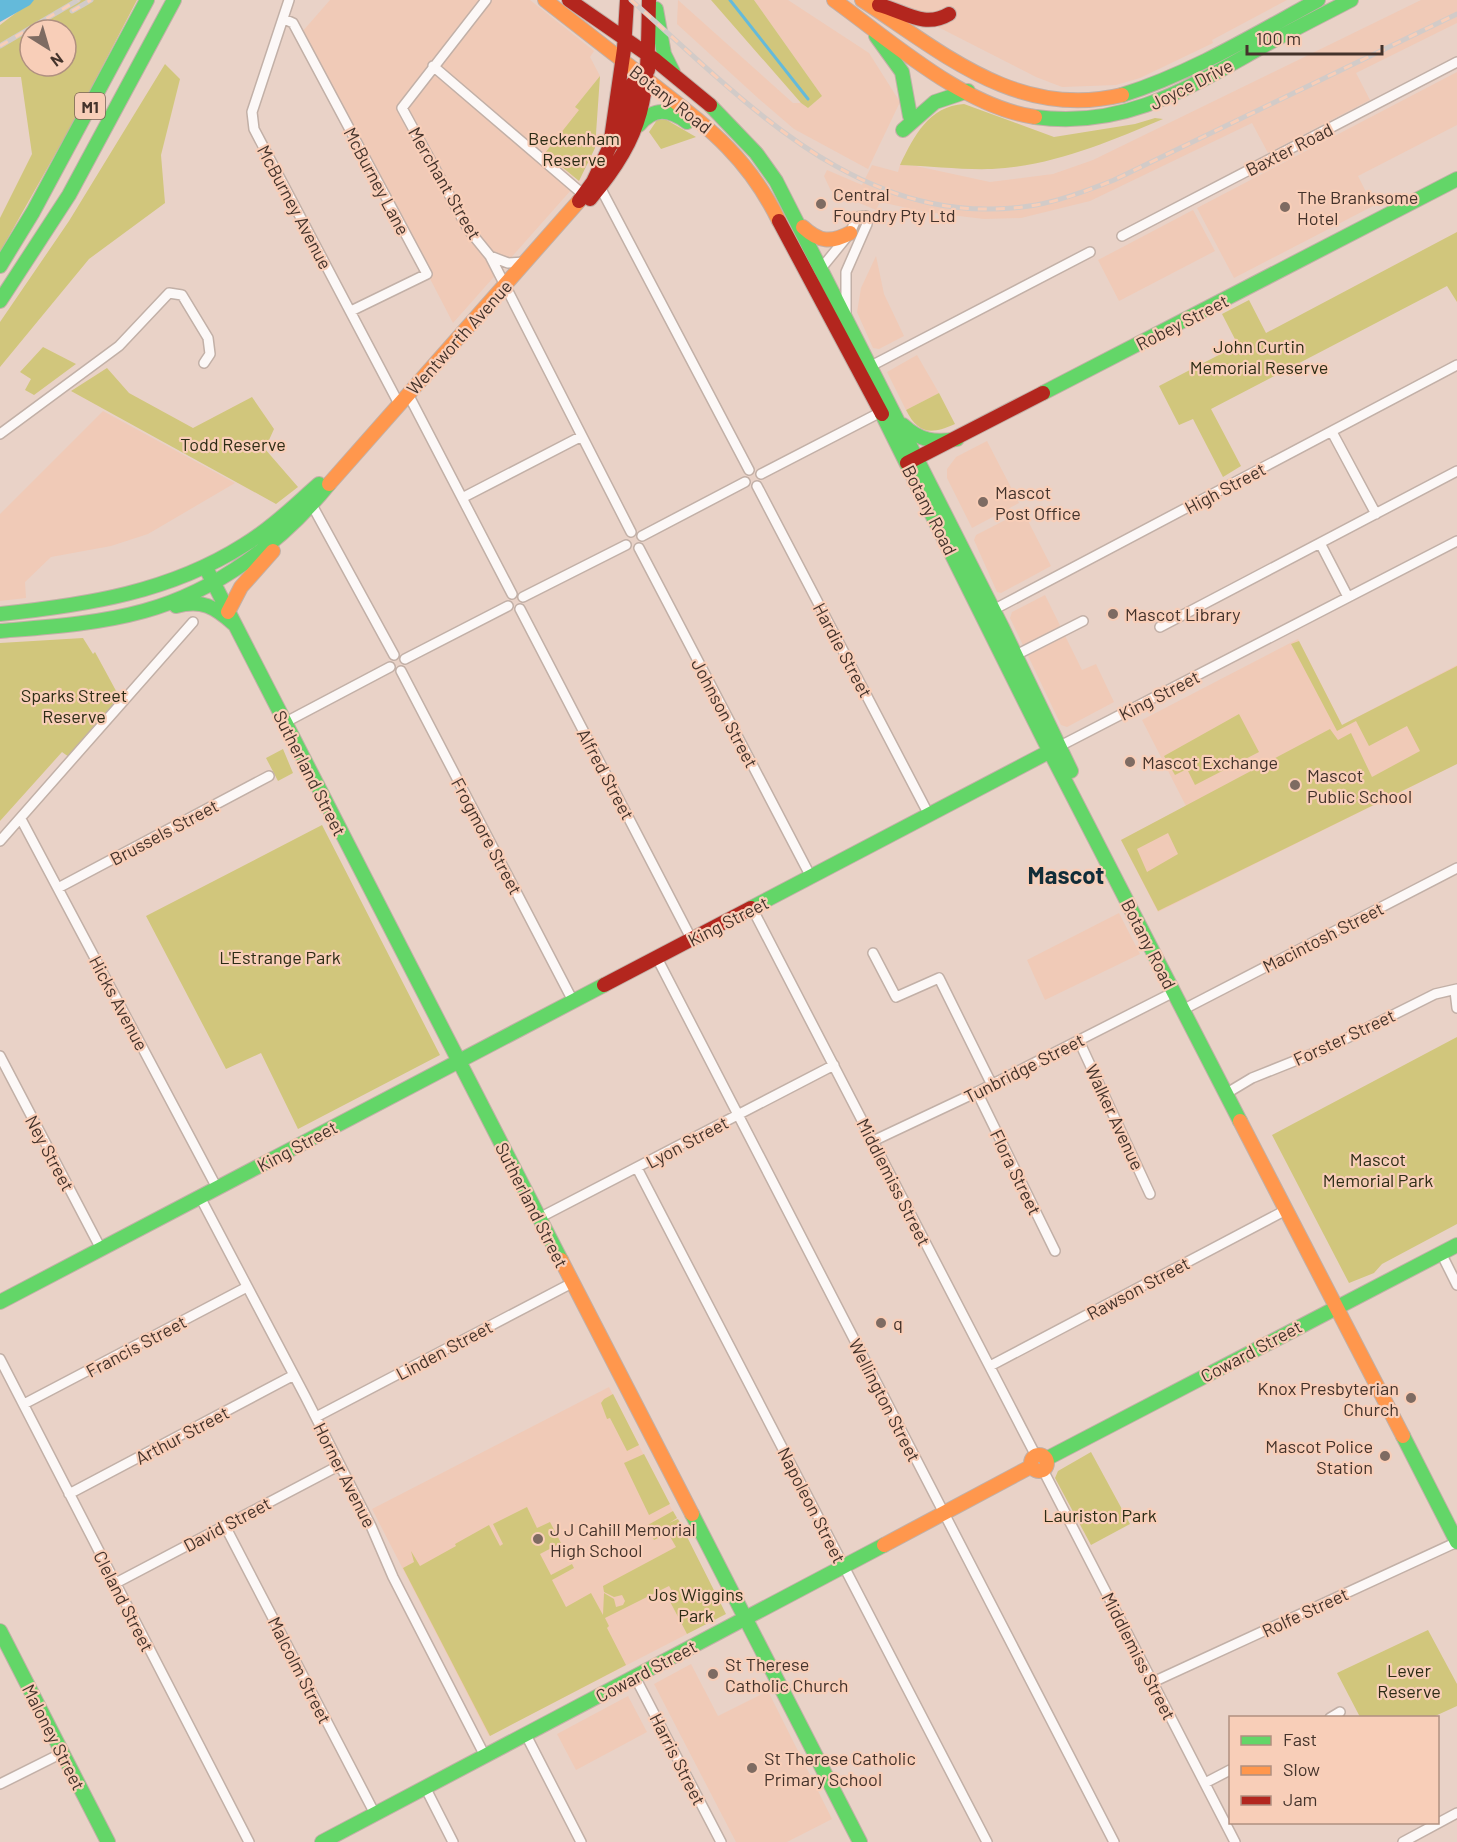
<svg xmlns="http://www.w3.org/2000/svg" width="1457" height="1842" font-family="Barlow,sans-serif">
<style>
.built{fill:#f0cab7}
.green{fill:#d1c67c;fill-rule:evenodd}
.water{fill:#64bada}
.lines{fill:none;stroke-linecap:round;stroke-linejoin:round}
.stream{stroke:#64bada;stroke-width:3}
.street-casing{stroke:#c2b0a7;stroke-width:12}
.fast-casing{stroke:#c2b0a7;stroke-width:16}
.slow-casing{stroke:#c2b0a7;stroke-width:16}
.jam-casing{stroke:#c2b0a7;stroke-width:16}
.street{stroke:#fcf8f7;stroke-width:9}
.fast{stroke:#63d668;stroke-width:14}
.slow{stroke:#ff974d;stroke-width:14}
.jam{stroke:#b3261e;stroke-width:14}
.rail-casing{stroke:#d2cbc8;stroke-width:5}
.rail{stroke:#f8ceb8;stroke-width:3;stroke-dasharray:9;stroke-linecap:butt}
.poi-dot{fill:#7e6b62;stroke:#f8ceb8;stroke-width:2}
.labels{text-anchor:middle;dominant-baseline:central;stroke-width:4.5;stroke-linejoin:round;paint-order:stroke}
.shield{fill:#f8ceb8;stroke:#7a6255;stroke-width:1.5}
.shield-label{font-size:16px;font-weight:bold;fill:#44332b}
.street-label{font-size:18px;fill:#44332b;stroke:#f8ceb8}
.park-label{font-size:18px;fill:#2c2c15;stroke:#f8ceb8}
.poi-label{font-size:18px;fill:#44332b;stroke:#f8ceb8;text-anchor:start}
.district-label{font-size:24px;font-weight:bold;fill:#112d39;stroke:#f8ceb8}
</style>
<rect width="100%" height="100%" fill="#e9d2c7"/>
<path class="built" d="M330 0H530L594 51 590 57 600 76 576 106 580 110 545 153 573 177 572 189 453 323 302 32Z
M678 0 793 103H801L808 108 822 96 754 0H788L869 53 900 102 868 169 794 129 759 99 677 24Z
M885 0H1287L1212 40 1213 43 1140 78 1116 85 1062 87 1036 77Z
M1421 0H1457V23L1356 73 1370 100 1268 153 1252 123 1090 201 1021 218 984 219 926 212 880 202 876 210 831 191 824 176 827 170 862 185 872 165 898 172 900 165 916 166 990 182 1053 174 1093 160Z
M1457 72V125L1358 176 1373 206 1234 278 1197 208Z
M1193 210 1215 251 1119 301 1098 260Z
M876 256 884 294 904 336 879 349 873 348 857 312 861 288Z
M917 355 939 393 906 410 887 372Z
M103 411 235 483 148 534 111 546 51 557 25 582 26 598 0 601V514Z
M987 441 1019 503 972 528 947 478V469L956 457Z
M1023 511 1051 566 1001 593 997 592 974 540 976 535Z
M1045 595 1082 670 1096 664 1114 702 1067 727 1061 725 1010 618 1012 612Z
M1298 639 1342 725 1457 665V764L1158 912 1121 840 1186 806 1142 720Z
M1119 913 1140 954 1045 1000 1027 960Z
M609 1387 705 1574 666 1594 687 1634 489 1736 372 1509Z
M691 1664 718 1716 768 1691 832 1819 787 1842H736L654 1684Z
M628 1696 647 1732 576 1770 557 1734Z"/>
<path class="green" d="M33 0H137L75 119 0 252V218L32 154 21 77H0V25ZM30 30H66V66H30Z
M711 0H754L822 96 808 108 801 103Z
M165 64 180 79 161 155 165 203 89 259 0 367V322L69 221Z
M600 76 595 148 579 181 545 153 579 110 575 107Z
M964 104 1054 137 1135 124 1155 118 1163 119C1108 142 1053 166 992 169 962 170 931 166 900 165 914 136 929 106 964 104Z
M665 119 696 137 661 149 649 132 657 120Z
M1457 232V302L1447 286 1211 409 1241 466 1223 477 1193 419 1179 425 1159 386 1238 345 1222 314 1249 300 1266 333Z
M43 347 76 364 34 395 25 390 31 379 20 372Z
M107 368 129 393 193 428 252 397 274 429 265 449 298 487 276 504 71 391Z
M939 393 955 424C931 435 918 434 906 410Z
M83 638 93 654 95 652 121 700 69 757 62 752 0 821V643Z
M1299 641 1342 725 1457 666V764L1158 911 1121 840 1330 729 1338 740 1351 733 1372 777 1420 751 1407 726 1369 746 1356 721 1337 731 1291 644ZM1168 833 1178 854 1147 872 1137 849Z
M1239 714 1259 752 1195 785 1187 769 1175 775 1164 756Z
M283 749 293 773 278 781 266 758Z
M322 825 440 1055 298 1129 261 1053 226 1069 146 916Z
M1457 1037V1224L1382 1264 1374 1273 1349 1283 1272 1135Z
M613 1394 639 1445 627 1451 610 1418 607 1419 601 1403 604 1399Z
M1091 1452 1130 1524 1091 1545 1055 1478 1058 1471Z
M644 1454 670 1504 649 1515 624 1463Z
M527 1507 537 1528 550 1522 561 1543 540 1554 551 1575 572 1564 574 1568 552 1580 566 1607 591 1593 603 1615 604 1593 614 1599 616 1607 623 1605 625 1601 622 1595 614 1597 604 1592 603 1586 676 1547 668 1533 654 1540 646 1526 673 1511 677 1518 669 1523 678 1519 726 1614 687 1634 666 1594 672 1591 669 1586 605 1618 609 1626 607 1628 626 1665 490 1736 403 1568 414 1562 411 1551 420 1566 456 1546 455 1544 489 1525 500 1546 503 1544 493 1524Z
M1428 1630 1457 1684V1706L1433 1717H1360L1337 1673Z"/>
<path class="water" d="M0 0H34L30 5 0 22Z"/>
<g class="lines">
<path class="stream" d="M730 0 808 99"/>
<defs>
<path id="street" d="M289 0 252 112 254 129 399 404
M486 0 402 108 468 229 490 256 631 532
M284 19 293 23 427 274 351 311
M433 66 585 196
M600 187 749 470
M1122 236 1457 62
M490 256 508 263 525 262
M819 271 850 233 857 217 866 216 867 224 846 272V312
M869 367 1090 252
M408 394 512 594
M1332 432 1376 514
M0 434 119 346 169 293 182 295 208 338 210 354 204 363
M761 474 881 412
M757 486 929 815
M462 498 580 437
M312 505 394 655
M642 536 745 482
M1320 543 1348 597
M639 548 811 877
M523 597 626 545
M520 609 692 940
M993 610 1457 365
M1160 627 1457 471
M1016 655 1083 621
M405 659 508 606
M401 671 573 1001
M284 723 390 667
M1060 746 1457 541
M21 819 217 1188
M0 841 193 622
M58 888 269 776
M752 908 1036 1456
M873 953 896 997 939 978 992 1085
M657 958 1114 1842
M1455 991 1457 1008
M1190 1006 1457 868
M1079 1041 1150 1194
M0 1056 101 1249
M1232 1090 1252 1078 1327 1048 1435 994 1457 989
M977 1092 1055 1251
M873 1141 977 1092 1174 992
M637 1168 987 1842
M200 1197 305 1396 371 1526 393 1577 485 1756
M539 1218 834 1065
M1441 1253 1457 1285
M0 1359 249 1842
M990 1366 1286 1210
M24 1404 247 1287
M316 1417 572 1283
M1043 1470 1235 1842
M69 1494 294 1375
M225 1526 375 1814
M114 1584 340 1465
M635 1677 721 1842
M1153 1682 1457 1542
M1330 1718 1340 1712
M526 1735 581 1842
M1205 1783 1230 1770
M0 1784 62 1753
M425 1787 453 1842
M1403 1842 1457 1813"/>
<path id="fast" d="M656 9 664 54 673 72
M876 36 902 72 910 116
M1122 95C1192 73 1254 35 1318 0
M710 105 756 153 776 181 1002 627 1071 771
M1035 117C1122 129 1185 90 1258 49 1288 32 1320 16 1351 0
M639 125C654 107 669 109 687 122
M903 130 935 102 968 91
M0 266 33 212 147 0
M0 301 69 195 174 0
M1043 393 1457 179
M882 414 1044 740 1240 1121
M903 425C920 441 935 443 957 439
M208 572 561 1260
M176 606C202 599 215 607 234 624
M0 614C87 605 170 592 244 545 272 528 295 505 319 484
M0 631C48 627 97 624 144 611 217 591 282 542 329 484
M751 908 1058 747
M0 1302 604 985
M1403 1436 1457 1542
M1046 1459 1457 1245
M692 1514 860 1842
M0 1631 108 1842
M322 1842 884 1545"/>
<path id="slow" d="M545 0C580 27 615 55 650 82 706 126 747 155 779 221
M834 0C891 41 964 107 1035 117
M862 0C943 53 1018 120 1122 95
M803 227C819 242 831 243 850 233
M329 484 579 201
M228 612 241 587 273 551
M1240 1121 1403 1436
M561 1260 692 1514
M1031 1463a8 8 0 1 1 16 0a8 8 0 1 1-16 0Z
M884 1545 1032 1466"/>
<path id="jam" d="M569 0 654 59 710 105
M879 5C904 11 924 29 949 14
M612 144 626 125 633 83 648 70
M590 199C651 127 647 89 649 0
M579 201 593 182 610 146 624 49 627 0
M779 221 882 414
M907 463 1043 393
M604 985 751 908"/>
</defs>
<use href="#street" class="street-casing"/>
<use href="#fast" class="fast-casing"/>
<use href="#slow" class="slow-casing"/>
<use href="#jam" class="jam-casing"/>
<use href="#street" class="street"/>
<use href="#fast" class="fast"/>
<use href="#slow" class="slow"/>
<use href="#jam" class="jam"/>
<defs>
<path id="rail" d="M631 0C748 103 863 234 1036 205 1063 200 1089 190 1114 180L1457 14
M72 11 91 0
M0 46 78 0"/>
</defs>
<use href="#rail" class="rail-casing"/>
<use href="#rail" class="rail"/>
</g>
<g class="poi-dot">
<circle cx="821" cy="204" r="6"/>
<circle cx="1285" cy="207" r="6"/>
<circle cx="983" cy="502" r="6"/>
<circle cx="1113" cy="614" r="6"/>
<circle cx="1130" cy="762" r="6"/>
<circle cx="1295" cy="785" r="6"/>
<circle cx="881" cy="1323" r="6"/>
<circle cx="1411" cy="1398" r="6"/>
<circle cx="1385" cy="1456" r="6"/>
<circle cx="538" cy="1539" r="6"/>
<circle cx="713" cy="1674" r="6"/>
<circle cx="752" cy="1768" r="6"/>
</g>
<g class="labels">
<rect class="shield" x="75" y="93" width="30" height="26" rx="4.5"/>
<g class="shield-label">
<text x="90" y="106">M1</text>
</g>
<g class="street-label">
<text transform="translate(1191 84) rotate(-27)">Joyce Drive</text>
<text transform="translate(671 99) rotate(38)">Botany Road</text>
<text transform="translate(1289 149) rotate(-27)">Baxter Road</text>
<text transform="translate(377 181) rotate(62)">McBurney Lane</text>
<text transform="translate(445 183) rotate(60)">Merchant Street</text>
<text transform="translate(295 207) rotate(62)">McBurney Avenue</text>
<text transform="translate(1182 322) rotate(-27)">Robey Street</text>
<text transform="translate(459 337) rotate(-48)">Wentworth Avenue</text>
<text transform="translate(1225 488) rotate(-28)">High Street</text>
<text transform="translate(930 510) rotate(63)">Botany Road</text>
<text transform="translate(843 650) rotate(62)">Hardie Street</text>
<text transform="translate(1159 695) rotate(-27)">King Street</text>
<text transform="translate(725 713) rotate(62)">Johnson Street</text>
<text transform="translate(310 773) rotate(63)">Sutherland Street</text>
<text transform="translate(606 774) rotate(62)">Alfred Street</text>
<text transform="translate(164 832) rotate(-28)">Brussels Street</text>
<text transform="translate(487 836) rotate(62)">Frogmore Street</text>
<text transform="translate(728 921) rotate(-27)">King Street</text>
<text transform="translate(1323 937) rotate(-27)">Macintosh Street</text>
<text transform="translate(1149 944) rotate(63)">Botany Road</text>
<text transform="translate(119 1003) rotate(62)">Hicks Avenue</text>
<text transform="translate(1344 1037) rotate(-25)">Forster Street</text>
<text transform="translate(1024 1068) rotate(-27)">Tunbridge Street</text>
<text transform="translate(1115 1117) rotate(65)">Walker Avenue</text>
<text transform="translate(687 1142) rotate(-28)">Lyon Street</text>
<text transform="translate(297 1146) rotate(-28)">King Street</text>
<text transform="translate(50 1153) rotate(62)">Ney Street</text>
<text transform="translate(1016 1172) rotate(64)">Flora Street</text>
<text transform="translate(894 1182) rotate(63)">Middlemiss Street</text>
<text transform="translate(532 1205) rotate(63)">Sutherland Street</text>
<text transform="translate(1138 1288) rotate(-28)">Rawson Street</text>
<text transform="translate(136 1346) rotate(-28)">Francis Street</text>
<text transform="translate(444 1350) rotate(-28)">Linden Street</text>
<text transform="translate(1251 1351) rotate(-28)">Coward Street</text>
<text transform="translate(885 1400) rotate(63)">Wellington Street</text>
<text transform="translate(182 1435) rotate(-28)">Arthur Street</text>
<text transform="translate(345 1475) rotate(63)">Horner Avenue</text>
<text transform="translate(812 1505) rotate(63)">Napoleon Street</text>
<text transform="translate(227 1524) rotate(-28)">David Street</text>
<text transform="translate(124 1601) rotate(63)">Cleland Street</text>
<text transform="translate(1305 1612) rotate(-25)">Rolfe Street</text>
<text transform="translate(1139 1656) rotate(63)">Middlemiss Street</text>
<text transform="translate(300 1670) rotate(63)">Malcolm Street</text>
<text transform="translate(646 1671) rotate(-28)">Coward Street</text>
<text transform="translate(54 1737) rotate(63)">Maloney Street</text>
<text transform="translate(678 1759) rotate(63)">Harris Street</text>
</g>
<g class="park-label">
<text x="574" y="138">Beckenham<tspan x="574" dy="21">Reserve</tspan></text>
<text x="1259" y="346">John Curtin<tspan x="1259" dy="21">Memorial Reserve</tspan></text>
<text x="233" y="444">Todd Reserve</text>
<text x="74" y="695">Sparks Street<tspan x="74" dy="21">Reserve</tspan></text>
<text x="280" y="957">L'Estrange Park</text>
<text x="1378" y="1159">Mascot<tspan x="1378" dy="21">Memorial Park</tspan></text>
<text x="1100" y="1515">Lauriston Park</text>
<text x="696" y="1594">Jos Wiggins<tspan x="696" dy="21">Park</tspan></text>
<text x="1409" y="1670">Lever<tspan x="1409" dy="21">Reserve</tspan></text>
</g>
<g class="poi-label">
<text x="833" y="194">Central<tspan x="833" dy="21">Foundry Pty Ltd</tspan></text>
<text x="1297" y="197">The Branksome<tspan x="1297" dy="21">Hotel</tspan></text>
<text x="995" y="492">Mascot<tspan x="995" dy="21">Post Office</tspan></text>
<text x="1125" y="614">Mascot Library</text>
<text x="1142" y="762">Mascot Exchange</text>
<text x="1307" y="775">Mascot<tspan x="1307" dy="21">Public School</tspan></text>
<text x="893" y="1323">q</text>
<text x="1399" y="1388" text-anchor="end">Knox Presbyterian<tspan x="1399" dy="21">Church</tspan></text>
<text x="1373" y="1446" text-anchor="end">Mascot Police<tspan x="1373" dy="21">Station</tspan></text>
<text x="550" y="1529">J J Cahill Memorial<tspan x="550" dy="21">High School</tspan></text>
<text x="725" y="1664">St Therese<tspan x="725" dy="21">Catholic Church</tspan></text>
<text x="764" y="1758">St Therese Catholic<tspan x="764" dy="21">Primary School</tspan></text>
</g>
<g class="district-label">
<text x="1066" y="874">Mascot</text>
</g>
</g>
<rect x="1229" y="1716" width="210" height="108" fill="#f8ceb8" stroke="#b09080" stroke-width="1.5"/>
<rect x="1241" y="1736" width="30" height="9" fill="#63d668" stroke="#b09080" stroke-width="1.5"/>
<text x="1283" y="1746" font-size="18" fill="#44332b">Fast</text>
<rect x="1241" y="1766" width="30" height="9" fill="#ff974d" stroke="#b09080" stroke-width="1.5"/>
<text x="1283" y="1776" font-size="18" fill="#44332b">Slow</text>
<rect x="1241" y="1796" width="30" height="9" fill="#b3261e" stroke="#b09080" stroke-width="1.5"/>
<text x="1283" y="1806" font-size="18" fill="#44332b">Jam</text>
<g transform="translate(48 48) rotate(143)"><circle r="28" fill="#f8ceb8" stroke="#b09080" stroke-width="1.5"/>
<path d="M0-4.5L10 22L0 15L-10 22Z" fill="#7e6b62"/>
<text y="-9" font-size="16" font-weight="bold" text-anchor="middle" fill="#44332b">N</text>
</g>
<path d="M1247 45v9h135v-9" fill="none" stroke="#44332b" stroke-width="3"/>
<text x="1256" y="45" font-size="18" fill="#44332b" stroke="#f8ceb8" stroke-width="4.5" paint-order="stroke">100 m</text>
</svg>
